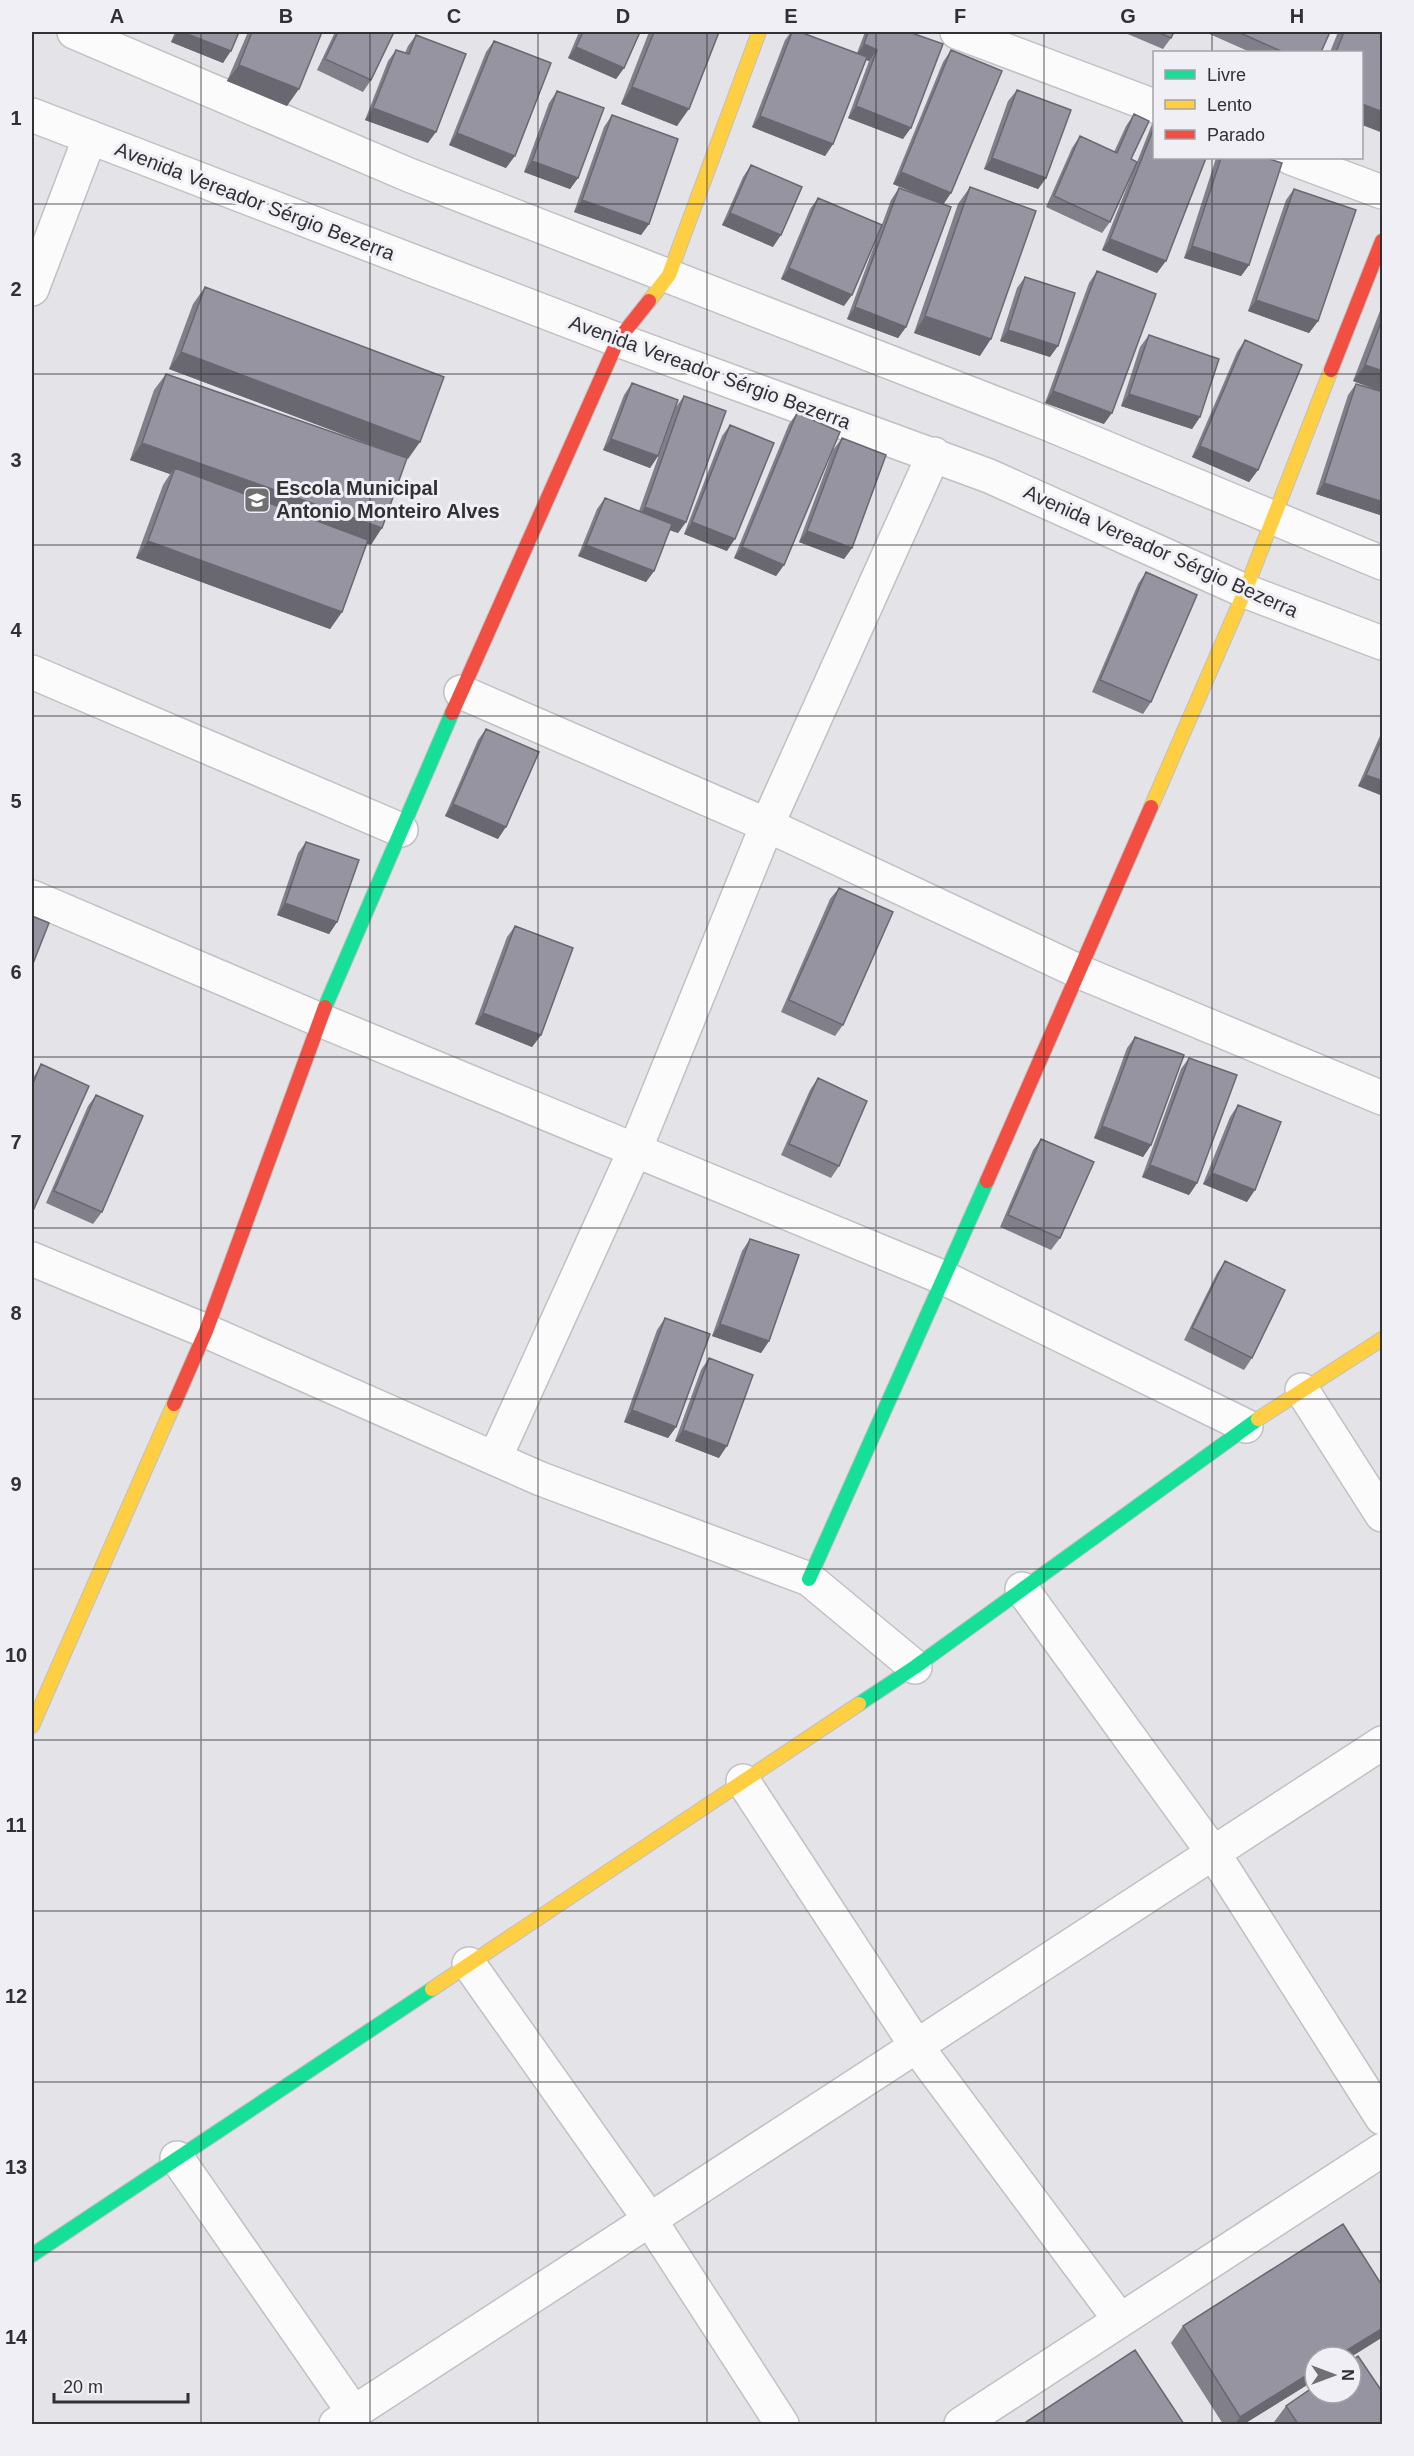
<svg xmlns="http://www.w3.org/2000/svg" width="1414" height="2456" font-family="Helvetica,sans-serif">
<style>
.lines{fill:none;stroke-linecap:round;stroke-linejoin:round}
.street-casing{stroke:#c1c0c3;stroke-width:36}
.fast-casing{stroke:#c1c0c3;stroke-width:16}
.slow-casing{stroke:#c1c0c3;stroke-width:16}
.jam-casing{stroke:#c1c0c3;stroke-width:16}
.street{stroke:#fbfbfb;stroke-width:33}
.fast{stroke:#16e098;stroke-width:14}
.slow{stroke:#ffcf43;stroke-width:14}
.jam{stroke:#f24e42;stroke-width:14}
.wall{fill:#817f8a}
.shaded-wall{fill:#696871}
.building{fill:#9694a1;stroke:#696871;stroke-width:1.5}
.grid{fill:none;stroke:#313133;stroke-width:1.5;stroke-opacity:0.55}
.labels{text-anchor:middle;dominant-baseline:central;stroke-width:6;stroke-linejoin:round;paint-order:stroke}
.street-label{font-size:20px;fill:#313133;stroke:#f0eff6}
.poi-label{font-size:20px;font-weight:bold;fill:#313133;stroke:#f0eff6;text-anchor:start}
.neatline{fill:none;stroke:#313133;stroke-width:2}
.grid-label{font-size:20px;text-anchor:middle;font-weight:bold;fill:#313133}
</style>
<rect width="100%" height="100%" fill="#e4e3e7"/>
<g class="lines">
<defs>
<path id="street" d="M74 32 409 175 1046 423 1382 563
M957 32 1154 106
M32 115 618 340 989 476 1245 591 1382 643
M1291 158 1382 192
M32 289 90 137
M32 672 401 830
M461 692 767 825 1080 972 1382 1098
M32 897 320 1020 942 1277 1246 1426
M32 1259 206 1331 541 1479 809 1579 915 1667
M1302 1390 1382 1515
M495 1458 635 1150 767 825 934 454
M1022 1589 1214 1854 1382 2118
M743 1781 917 2047 1120 2320
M469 1964 650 2220 782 2424
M177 2158 354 2413
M336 2424 1382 1743
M961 2424 1382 2150"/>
<path id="fast" d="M325 1007 452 713
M809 1579 987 1181
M859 1704 915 1667 1258 1419
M32 2255 432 1989"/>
<path id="slow" d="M649 301 669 275 759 32
M1151 807 1245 591 1331 370
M1258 1419 1382 1339
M32 1726 174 1404
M432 1989 859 1704"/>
<path id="jam" d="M1331 370 1382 241
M452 713 618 340 649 301
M987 1181 1151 807
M174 1404 206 1331 325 1007"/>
</defs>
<use href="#street" class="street-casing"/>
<use href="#fast" class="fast-casing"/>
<use href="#slow" class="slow-casing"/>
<use href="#jam" class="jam-casing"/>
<use href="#street" class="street"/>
<use href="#fast" class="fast"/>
<use href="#slow" class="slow"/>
<use href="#jam" class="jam"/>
</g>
<path class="wall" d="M175 32H239L223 63 171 42Z
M248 32H322L287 106 227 81Z
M335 32H394L371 80 363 92 317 70Z
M579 32H640L624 68 616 79 568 58Z
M649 32H719L677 126 621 104Z
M791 32H800L857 53 865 32H909L903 139 848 118 869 61 866 60 833 144 825 156 752 127 785 40Z
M1123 32H1174L1171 38 1163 49Z
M1205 32H1330L1321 52H1250Z
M1338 32H1383L1362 52H1330Z
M416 35 428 143 365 120 388 61 396 50 405 53 408 46Z
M494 41 506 168 449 145 486 52Z
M951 50 943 205 906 327 898 338 847 319 891 200 899 188 933 200 893 184 943 62Z
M1017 90 1046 178 1038 189 984 169 1008 101Z
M557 91 578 178 570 189 524 172 549 103Z
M1134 114 1131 159 1137 162 1152 124 1155 120 1157 273 1102 250 1136 164 1110 222 1102 233 1046 207 1072 148 1080 136 1114 152 1126 126Z
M612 115 649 224 641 235 574 212 604 127Z
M1216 158H1266L1249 265 1241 276 1184 258Z
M751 165 773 247 722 225 743 177Z
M970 187 980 356 914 333 958 204Z
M1294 189 1318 321 1309 333 1248 311 1286 200Z
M818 198 844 306 781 279 810 209Z
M1097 271 1104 424 1045 403 1089 283Z
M1025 277 1050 357 1000 341 1017 288Z
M205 287 408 459 407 458 371 545 367 544 342 612 330 629 136 558 163 485 170 474 130 460 154 390 166 374 407 458 169 369 193 304Z
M1383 303V516L1316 494 1348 395 1356 384 1381 392 1353 381Z
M1149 335 1200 417 1192 429 1121 406 1140 347Z
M1245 340 1258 470 1249 482 1192 457 1237 352Z
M632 383 658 456 650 468 603 450 624 395Z
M684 396 686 522 678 533 669 530 654 571 646 582 578 556 597 509 605 498 639 511 676 407Z
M797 413 784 565 776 576 734 558 789 424Z
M730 425 727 551 684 534 722 436Z
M842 438 852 548 844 559 799 542 833 450Z
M1146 572 1151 702 1143 714 1092 692 1138 584Z
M486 729 498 839 445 816 478 740Z
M1383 729V796L1358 786Z
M306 842 337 922 329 934 277 915 298 853Z
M839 888 843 1025 835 1036 781 1012 830 899Z
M515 926 541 1035 532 1047 475 1024 507 937Z
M1135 1037 1151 1145 1143 1157 1094 1138 1127 1048Z
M1189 1058 1197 1183 1189 1195 1142 1177 1181 1069Z
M41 1064 89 1086 32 1214V1080Z
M818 1078 839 1166 831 1178 781 1155 810 1090Z
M96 1095 102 1212 93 1224 46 1203 88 1106Z
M1238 1105 1247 1202 1203 1184 1230 1117Z
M1041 1139 1060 1238 1051 1250 1000 1227 1033 1150Z
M750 1239 769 1341 761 1353 712 1336 742 1251Z
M1225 1261 1252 1358 1244 1370 1184 1340 1217 1273Z
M665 1318 676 1427 668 1438 624 1422 657 1330Z
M709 1358 719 1458 675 1441 701 1370Z
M1183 2326 1315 2357V2380L1244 2424H1223L1171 2343Z
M1286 2406 1383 2424H1275L1274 2422Z"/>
<path class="shaded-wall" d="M178 32H182L231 51 223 63 171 42Z
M864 44 877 50 869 61 856 56Z
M576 47 624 68 616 79 568 58Z
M239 65 299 89 287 106 227 81Z
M632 87 689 109 677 126 621 104Z
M1362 104 1383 112V133L1362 125Z
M856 106 911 128 903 139 848 118Z
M373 108 436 132 428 143 365 120Z
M760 116 833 144 825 156 752 127Z
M457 133 515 156 506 168 449 145Z
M992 158 1046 178 1038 189 984 169Z
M532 161 578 178 570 189 524 172Z
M901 172 951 193 943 205 893 184Z
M582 200 649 224 641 235 574 212Z
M730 213 781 235 773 247 722 225Z
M1110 239 1166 261 1157 273 1102 250Z
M1192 246 1249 265 1241 276 1184 258Z
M789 268 852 295 844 306 781 279Z
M1256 300 1318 321 1309 333 1248 311Z
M855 307 906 327 898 338 847 319Z
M925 316 991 339 980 356 914 333Z
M1008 330 1058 346 1050 357 1000 341Z
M181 352 420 442 408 459 169 369Z
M1365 365 1383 371V392L1353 381Z
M1053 391 1112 413 1104 424 1045 403Z
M1129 394 1200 417 1192 429 1121 406Z
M611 439 658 456 650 468 603 450Z
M142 443 382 528 371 545 172 475 175 468 170 474 130 460Z
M1200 446 1258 470 1249 482 1192 457Z
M1324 483 1383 502V516L1316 494Z
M645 507 686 522 678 533 637 518Z
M692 522 735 539 727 551 684 534Z
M807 531 852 548 844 559 799 542Z
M148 541 342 612 330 629 136 558Z
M586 545 654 571 646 582 578 556Z
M742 547 784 565 776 576 734 558Z
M1366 775 1383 781V796L1358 786Z
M453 804 506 827 498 839 445 816Z
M285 903 337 922 329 934 277 915Z
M483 1013 541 1035 532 1047 475 1024Z
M1102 1126 1151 1145 1143 1157 1094 1138Z
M1150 1165 1197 1183 1189 1195 1142 1177Z
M1212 1173 1255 1190 1247 1202 1203 1184Z
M720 1324 769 1341 761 1353 712 1336Z
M632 1410 676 1427 668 1438 624 1422Z
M683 1430 727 1446 719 1458 675 1441Z
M1383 2328V2337L1351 2357H1336Z
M1315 2370V2380L1244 2424H1235L1240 2417Z"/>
<path class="building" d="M182 32H239L231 51Z
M252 32H322L299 89 239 65Z
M338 32H394L371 80 325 59Z
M583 32H640L624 68 576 47Z
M654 32H719L689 109 632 87Z
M792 32H800L867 57 833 144 760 116Z
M868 32H909L943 44 911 128 856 106 877 50 864 44Z
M1157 32H1174L1171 38Z
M1238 32H1330L1321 52H1283Z
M1344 32H1383V112L1362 104V52H1336Z
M416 35 466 54 436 132 373 108 396 50 409 54Z
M494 41 551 63 515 156 457 133Z
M951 50 1002 71 951 193 901 172Z
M1017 90 1071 110 1046 178 992 158Z
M557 91 604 108 578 178 532 161Z
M1134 114 1149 121 1131 159 1137 162 1110 222 1054 196 1080 136 1117 153Z
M612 115 678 139 649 224 582 200Z
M1155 125V158H1206L1166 261 1110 239Z
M1221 158H1266L1282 163 1249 265 1192 246Z
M751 165 802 187 781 235 730 213Z
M970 187 1036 211 991 339 925 316Z
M899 188 951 207 906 327 855 307Z
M1294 189 1356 210 1318 321 1256 300Z
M818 198 882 225 852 295 789 268Z
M1097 271 1156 294 1112 413 1053 391Z
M1025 277 1075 293 1058 346 1008 330Z
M205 287 444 377 420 442 181 352Z
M1383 317V371L1365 365Z
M1149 335 1219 359 1200 417 1129 394Z
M1245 340 1302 365 1258 470 1200 446Z
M166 374 407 458 382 528 142 443Z
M632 383 678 400 658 456 611 439Z
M1356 384 1383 392V502L1324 483Z
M684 396 726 411 686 522 645 507Z
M797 413 840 432 784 565 742 547Z
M730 425 774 443 735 539 692 522Z
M842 438 886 455 852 548 807 531Z
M175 468 368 540 342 612 148 541Z
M605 498 672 524 654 571 586 545Z
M1146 572 1197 595 1151 702 1100 680Z
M486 729 539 752 506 827 453 804Z
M1383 736V781L1366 775Z
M306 842 359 860 337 922 285 903Z
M839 888 893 912 843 1025 789 1000Z
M32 916 49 923 32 966Z
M515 926 573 948 541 1035 483 1013Z
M1135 1037 1184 1055 1151 1145 1102 1126Z
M1189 1058 1237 1075 1197 1183 1150 1165Z
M41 1064 89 1086 32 1213V1086Z
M818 1078 867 1101 839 1166 789 1144Z
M96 1095 143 1116 102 1212 54 1191Z
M1238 1105 1281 1122 1255 1190 1212 1173Z
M1041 1139 1094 1162 1060 1238 1008 1215Z
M750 1239 799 1255 769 1341 720 1324Z
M1225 1261 1285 1290 1252 1358 1192 1328Z
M665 1318 710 1334 676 1427 632 1410Z
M709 1358 753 1375 727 1446 683 1430Z
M1343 2224 1383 2287V2328L1336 2357H1315V2370L1240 2417 1183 2326Z
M1135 2350 1184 2424H1023Z
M1358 2356 1383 2393V2424H1298L1286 2406 1315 2386V2393H1351V2361Z"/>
<path class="grid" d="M201 32V2424M370 32V2424M538 32V2424M707 32V2424M876 32V2424M1044 32V2424M1212 32V52M1212 158V2424M32 204H1382M32 374H1382M32 545H1382M32 716H1382M32 887H1382M32 1057H1382M32 1228H1382M32 1399H1382M32 1569H1382M32 1740H1382M32 1911H1382M32 2082H1382M32 2252H1382"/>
<defs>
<symbol id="school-square" viewBox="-11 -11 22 22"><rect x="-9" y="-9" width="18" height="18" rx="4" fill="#706f72" stroke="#f0eff6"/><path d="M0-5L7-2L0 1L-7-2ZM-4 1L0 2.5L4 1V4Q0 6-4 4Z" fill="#fff"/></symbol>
</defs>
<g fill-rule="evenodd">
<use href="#school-square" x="242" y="485" width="30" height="30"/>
</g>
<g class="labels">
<g class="street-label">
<text transform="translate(255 201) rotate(21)">Avenida Vereador Sérgio Bezerra</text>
<text transform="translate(710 372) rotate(20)">Avenida Vereador Sérgio Bezerra</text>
<text transform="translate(1161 551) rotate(24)">Avenida Vereador Sérgio Bezerra</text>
</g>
<g class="poi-label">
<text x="276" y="488">Escola Municipal<tspan x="276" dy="23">Antonio Monteiro Alves</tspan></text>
</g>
</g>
<rect width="1414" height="2456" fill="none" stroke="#f0eff6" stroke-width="66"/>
<rect x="1153" y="51" width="210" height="108" fill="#f0eff6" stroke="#a4a3a8" stroke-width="1.5"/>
<rect x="1165" y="70" width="30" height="9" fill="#16e098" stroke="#a4a3a8" stroke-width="1.5"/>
<text x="1207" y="81" font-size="18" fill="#313133">Livre</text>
<rect x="1165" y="100" width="30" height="9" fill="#ffcf43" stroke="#a4a3a8" stroke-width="1.5"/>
<text x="1207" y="111" font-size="18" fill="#313133">Lento</text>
<rect x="1165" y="130" width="30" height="9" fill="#f24e42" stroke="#a4a3a8" stroke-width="1.5"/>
<text x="1207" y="141" font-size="18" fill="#313133">Parado</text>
<g transform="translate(1333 2375) rotate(90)"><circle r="28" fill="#f0eff6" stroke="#a4a3a8" stroke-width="1.5"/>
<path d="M0-4.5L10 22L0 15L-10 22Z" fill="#706f72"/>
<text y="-9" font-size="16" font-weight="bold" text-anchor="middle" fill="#313133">N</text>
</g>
<path d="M54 2393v9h134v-9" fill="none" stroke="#313133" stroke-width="3"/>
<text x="63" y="2393" font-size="18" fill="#313133" stroke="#f0eff6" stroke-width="4.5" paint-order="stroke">20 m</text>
<rect x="33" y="33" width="1348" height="2390" class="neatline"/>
<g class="grid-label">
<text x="117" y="23">A</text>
<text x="286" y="23">B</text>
<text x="454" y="23">C</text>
<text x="623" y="23">D</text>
<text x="791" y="23">E</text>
<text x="960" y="23">F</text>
<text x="1128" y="23">G</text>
<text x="1297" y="23">H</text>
<text x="16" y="125">1</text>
<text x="16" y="296">2</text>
<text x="16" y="467">3</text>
<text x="16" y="637">4</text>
<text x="16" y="808">5</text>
<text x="16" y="979">6</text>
<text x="16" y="1149">7</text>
<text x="16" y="1320">8</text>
<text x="16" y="1491">9</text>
<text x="16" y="1662">10</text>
<text x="16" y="1832">11</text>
<text x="16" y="2003">12</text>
<text x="16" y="2174">13</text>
<text x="16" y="2344">14</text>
</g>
</svg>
